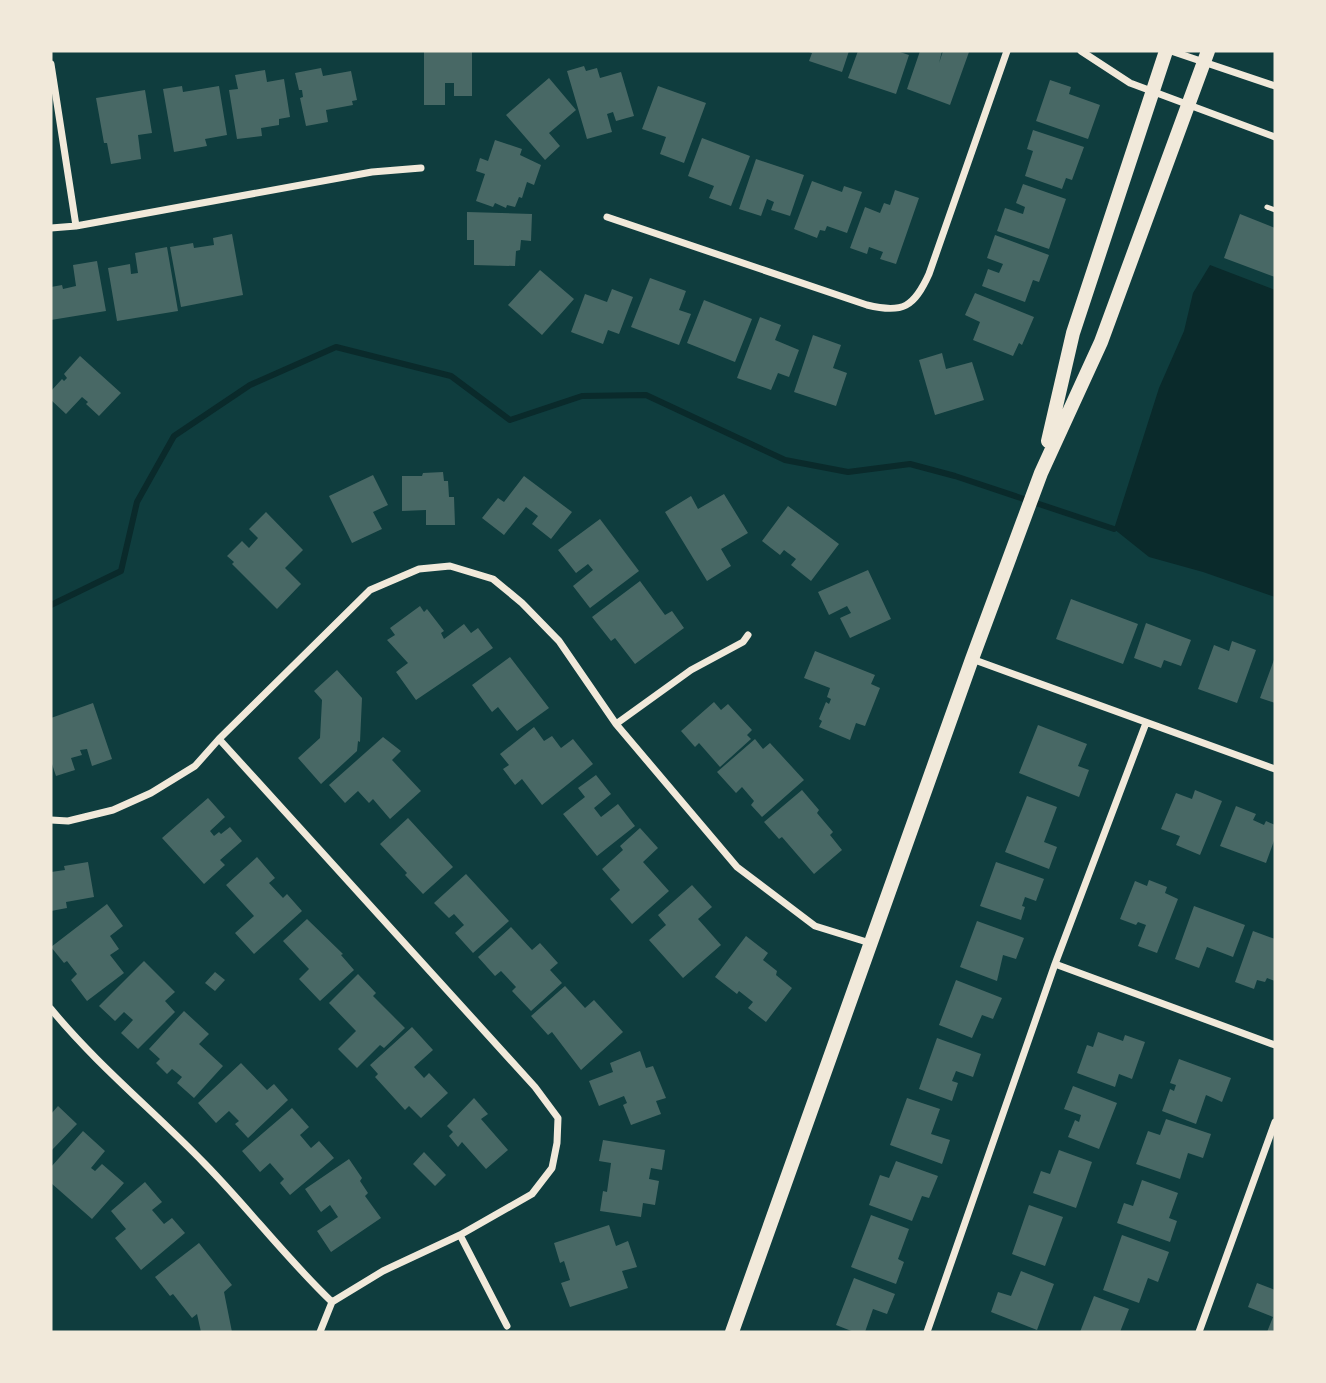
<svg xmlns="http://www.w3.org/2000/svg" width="1326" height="1383" font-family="Barlow,sans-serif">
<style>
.water{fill:#0a2a2b}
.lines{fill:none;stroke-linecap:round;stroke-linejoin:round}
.stream{stroke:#0a2a2b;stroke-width:6}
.building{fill:#486865}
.service{stroke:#f1e9da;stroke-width:5}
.minor{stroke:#f1e9da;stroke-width:7}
.secondary{stroke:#f1e9da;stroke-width:14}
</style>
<rect width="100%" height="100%" fill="#0f3d3e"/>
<path class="water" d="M1210 265 1275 290V597L1203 572 1149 557 1114 529 1159 388 1184 331 1193 293Z"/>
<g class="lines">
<path class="stream" d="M51 605 121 571 137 502 174 436 250 385 336 347 451 376 510 420 582 396 646 395 785 460 848 472 910 464 955 476 1114 529"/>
</g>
<path class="building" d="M424 51H472V96H454V83H445V105H424Z
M806 51H849L842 72 809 61 812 53Z
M858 51H897L909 55 896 94 848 78Z
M920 51H942L939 63 943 51 969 52 950 105 907 89Z
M584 66 586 71 597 68 600 78 621 72 634 116 616 121 613 112 607 114 612 132 587 139 567 71Z
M321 68 323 76 351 71 357 100 352 101 353 105 326 110 328 122 306 126 300 98 303 97 302 90H299L295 73Z
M265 70 267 82 284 79 290 117 279 119V125L261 128 262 136 237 139 229 90 238 89 235 75Z
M549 78 576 110 549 133 560 146 545 160 506 115Z
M1050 80 1071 87 1069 94 1100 105 1088 139 1036 121Z
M182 86 183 92 219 86 227 135 205 139 207 146 174 152 163 89Z
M658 86 706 103 684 163 660 154 666 137 642 129Z
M145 90 152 133 138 135 141 159 111 164 107 143H104L96 98Z
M1033 130 1084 147 1072 180 1066 178 1062 189 1025 176 1033 151 1027 149Z
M702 138 750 156 731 206 709 198 714 186 688 176Z
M495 140 522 149 520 155 541 165 534 185 527 182 522 198 519 197 515 207 507 205 506 208 495 203 493 207 476 201 485 174 476 171 480 158 488 161Z
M756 159 804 175 790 216 771 210 774 202 767 199 761 216 739 209Z
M812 181 842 192 844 186 862 192 847 233 827 226 825 231 820 230 817 238 794 229Z
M1023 184 1066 199 1049 249 997 231 1005 208 1023 214 1025 207 1016 203Z
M895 190 919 198 896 264 880 259 883 252 869 247 867 254 850 248 865 207 880 213 884 203 890 205Z
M467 212 532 214 531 241 521 240 520 250 516 251 515 266 474 265V240H467Z
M1240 214 1275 228V277L1224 258Z
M232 234 243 295 181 307 170 247 193 243 194 248 214 245 213 238Z
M995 235 1049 255 1039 282 1033 280 1025 302 982 286 988 269 999 273 1003 264 987 258Z
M167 247 178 311 117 321 108 268 130 264 131 274 138 273 135 253Z
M97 261 106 311 51 320V287L62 285 63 289 76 286 73 265Z
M540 270 574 299 542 335 508 305Z
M650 278 686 291 679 310 691 314 679 345 631 327Z
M612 289 633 297 619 334 608 330 603 344 571 332 585 294 607 302Z
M975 293 1034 317 1022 345 1019 343 1013 356 973 340 980 322 965 315Z
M704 300 752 319 735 362 687 343Z
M760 317 781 325 775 340 799 350 789 377 778 373 771 390 737 378Z
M813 335 841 345 833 368 847 373 836 406 794 392Z
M942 353 946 369 972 362 984 400 935 415 919 360Z
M80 356 121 393 99 416 86 404 88 402 82 397 66 414 51 400V391L62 379 64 381 67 378 64 374Z
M443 472 444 481H448L449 497H454L455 525H426V510L402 511V476H422L423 473Z
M373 475 388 505 373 512 382 529 352 543 329 496Z
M524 476 572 512 551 539 532 524 538 516 526 507 504 535 482 518 498 498 504 502Z
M724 494 748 533 721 549 731 566 707 581 665 512 691 496 698 509Z
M788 506 839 544 811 581 791 565 796 559 784 550 780 555 762 541Z
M266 512 303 550 285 568 301 584 277 609 232 564 234 562 227 556 242 541 249 548 258 538 249 529Z
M600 519 639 571 590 608 573 586 593 570 588 564 576 573 558 550Z
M868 570 891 619 850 638 840 618 851 613 847 606 829 615 818 592Z
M640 581 665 615 672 611 684 628 635 664 615 638 611 641 592 617Z
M1071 599 1138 624 1123 664 1056 639Z
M420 606 424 612 427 609 444 631 441 633 444 639 464 624 471 633 478 628 493 648 416 700 396 672 408 663 387 640 395 635 390 628Z
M1146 623 1191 640 1181 666 1164 660 1161 668 1134 658Z
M1232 641 1256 650 1237 703 1198 689 1214 645 1229 651Z
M815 651 875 675 871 684 880 688 865 726 856 723 850 740 819 727 822 721 819 719 826 702 829 704 831 699 827 697 830 688 804 678Z
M510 657 549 708 517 731 498 707 492 712 472 685Z
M1275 657V703L1260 698Z
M337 670 362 698 360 742 358 741 357 751 321 784 298 758 320 738 322 700 314 691Z
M714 702 721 710 728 704 752 730 747 735 751 739 720 767 699 743 695 747 681 731Z
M93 703 112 759 92 766 87 749 80 750 82 755 71 758 75 770 56 776 51 761V718Z
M1038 725 1087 744 1078 766 1089 770 1079 797 1019 773Z
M534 727 544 741 552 736 561 748 573 739 593 764 542 805 522 779 515 785 503 769 509 765 500 754Z
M383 737 401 751 392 760 421 791 390 819 373 799 369 803 358 791 345 803 329 785Z
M755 739 763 749 770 743 804 780 762 817 751 805 754 801 742 787 736 793 717 772Z
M596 775 611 794 594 808 601 817 618 804 635 826 597 856 563 814 585 797 578 788Z
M802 790 819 810 817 813 833 832 830 835 842 850 814 874 782 837 779 839 764 822Z
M1195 790 1222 801 1200 855 1176 845 1180 836 1161 829 1176 793 1192 799Z
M1027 796 1057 807 1044 842 1057 847 1049 869 1005 852Z
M208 798 225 817 210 831 214 836 219 832 221 834 230 827 242 841 220 860 225 865 204 884 162 838Z
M1236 806 1256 814 1253 820 1264 825 1266 821 1275 825V838L1266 863 1220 846Z
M408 818 453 867 423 894 405 875 407 873 380 844Z
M640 828 658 848 643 862 669 891 632 924 610 899 620 890 602 869 623 850 620 846Z
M257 857 275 878 269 883 283 898 287 894 302 911 254 954 235 933 254 916 226 885Z
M88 862 94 897 66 902 67 908 51 911V872L65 870 64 866Z
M996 862 1044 879 1036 901 1025 897 1022 906 1025 907 1021 920 980 906Z
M466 874 509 921 473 953 455 933 464 925 454 914 449 918 434 903Z
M1149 880 1167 887 1165 893 1178 899 1157 953 1138 946 1146 925 1138 922 1136 925 1120 919 1135 881 1147 886Z
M692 885 712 907 698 919 721 945 683 978 649 940 666 925 658 915Z
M107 904 123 926 110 936 119 949 110 955 124 973 87 1001 71 980 77 974 67 961 64 963 51 947Z
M1194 906 1245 925 1233 957 1207 947 1199 968 1175 959Z
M307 919 343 954 341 955 354 970 320 1001 299 979 309 969 283 941Z
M977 921 1024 938 1016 959 1003 955 997 981 960 967Z
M511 927 532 950 540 943 558 963 550 970 562 983 531 1011 512 991 516 987 501 971 495 976 478 957Z
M1253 931 1275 939V981L1267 978 1265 982 1257 980 1254 989 1235 982Z
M746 936 768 953 763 960 777 971 776 975 792 988 766 1022 748 1008 753 1002 739 991 737 994 715 977Z
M144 961 175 992 165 1001 175 1012 138 1049 121 1033 133 1020 124 1012 115 1021 99 1006Z
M215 972 225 980 215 991 205 983Z
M358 974 376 993 373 996 405 1028 384 1048 380 1045 357 1068 338 1049 356 1031 329 1003Z
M956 980 1002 998 993 1019 982 1015 972 1038 939 1025Z
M565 986 585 1008 594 1000 623 1032 581 1070 552 1032 548 1035 531 1016Z
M184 1011 209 1034 199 1044 223 1066 194 1098 177 1083 182 1077 172 1069 167 1074 156 1063 160 1059 149 1049Z
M412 1027 433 1050 414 1067 424 1078 429 1073 448 1093 421 1118 409 1106 405 1110 375 1077 378 1074 370 1065Z
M1098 1032 1123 1041 1125 1035 1145 1042 1132 1079 1119 1074 1115 1087 1077 1073 1087 1045 1093 1047Z
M937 1038 981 1054 973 1077 956 1071 952 1081 958 1083 952 1101 919 1089Z
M640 1051 646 1068 653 1066 666 1098 656 1101 661 1114 631 1125 623 1105 627 1103 624 1096 599 1106 589 1081 613 1072 610 1063Z
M1179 1059 1231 1078 1222 1102 1206 1095 1196 1124 1162 1111 1170 1089 1174 1091 1176 1085 1170 1083Z
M241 1063 267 1090 274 1084 288 1100 248 1138 235 1124 239 1121 229 1111 216 1123 198 1103Z
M1073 1086 1117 1103 1099 1149 1068 1137 1075 1120 1079 1122 1081 1115 1064 1109Z
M474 1098 488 1114 481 1119 508 1150 486 1169 462 1142 458 1147 449 1136 453 1132 447 1126Z
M907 1098 940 1109 931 1134 950 1140 942 1164 890 1145Z
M58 1106 77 1124 51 1151V1114Z
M292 1108 309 1127 300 1135 311 1148 319 1141 334 1158 290 1195 280 1183 284 1179 270 1163 260 1172 242 1151Z
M1166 1119 1211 1134 1203 1158 1188 1153 1180 1179 1136 1164 1148 1131 1160 1135Z
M83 1131 105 1151 91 1168 95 1171 102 1164 124 1183 92 1219 51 1183V1167Z
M603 1140 665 1150 662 1170 651 1168 649 1179 659 1181 655 1205 643 1203 641 1217 600 1211 603 1191 607 1192 611 1163 599 1161Z
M1059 1150 1092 1162 1076 1208 1033 1193 1041 1171 1050 1174Z
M424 1152 446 1175 435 1186 413 1164Z
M349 1159 362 1178 360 1181 368 1193 365 1196 381 1218 331 1252 317 1231 338 1217 330 1205 321 1212 305 1189Z
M896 1161 938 1176 929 1198 922 1196 912 1221 869 1205 880 1175 889 1178Z
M1142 1180 1178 1193 1169 1218 1177 1221 1170 1242 1117 1223 1124 1203 1133 1206Z
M145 1182 162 1202 152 1210 164 1224 172 1218 185 1233 141 1270 115 1238 126 1229 111 1211Z
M1029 1205 1063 1217 1045 1266 1012 1254Z
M871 1215 909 1229 898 1259 904 1262 896 1284 851 1267Z
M609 1225 616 1246 628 1241 637 1267 622 1271 628 1288 570 1307 561 1283 570 1280 564 1261 560 1263 554 1243Z
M1122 1235 1169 1252 1158 1282 1148 1278 1139 1303 1103 1290Z
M199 1243 232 1285 224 1292 232 1332H201L197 1314 192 1318 173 1294 170 1296 155 1277Z
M1021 1271 1054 1284 1037 1330 991 1312 998 1292 1011 1296Z
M854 1278 895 1294 887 1314 873 1309 865 1332H854L836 1325Z
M1257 1283 1275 1290V1332H1267L1273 1317 1248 1307Z
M1094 1296 1129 1309 1120 1332H1080Z"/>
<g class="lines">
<path class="service" d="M1267 207 1275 210"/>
<path class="minor" d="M1081 51 1130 83 1275 137
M1171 51 1275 86
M51 64 76 226
M607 217 867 305C903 314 914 307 929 274L1007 51
M51 228 76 226 372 172 421 168
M972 659 1275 769
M616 724 691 670 743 642 748 635
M219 739 535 1087 558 1118 557 1143 552 1168 532 1194 460 1235 383 1271 332 1302 320 1332
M51 820 68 821 113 810 151 793 195 766 219 739 370 590 419 569 450 566 493 579 522 603 559 641 616 724 737 867 815 926 870 943
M1055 964 1275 1045
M51 1009C98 1066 154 1111 205 1164 249 1209 286 1258 332 1302
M460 1235 507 1326
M927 1332 1055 964 1146 723
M1199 1332 1275 1122"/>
<path class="secondary" d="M1048 441 1073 333 1166 51
M732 1332 972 659 1041 473 1101 342 1208 51"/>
</g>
<rect width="1326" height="1383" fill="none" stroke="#f1e9da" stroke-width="105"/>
</svg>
